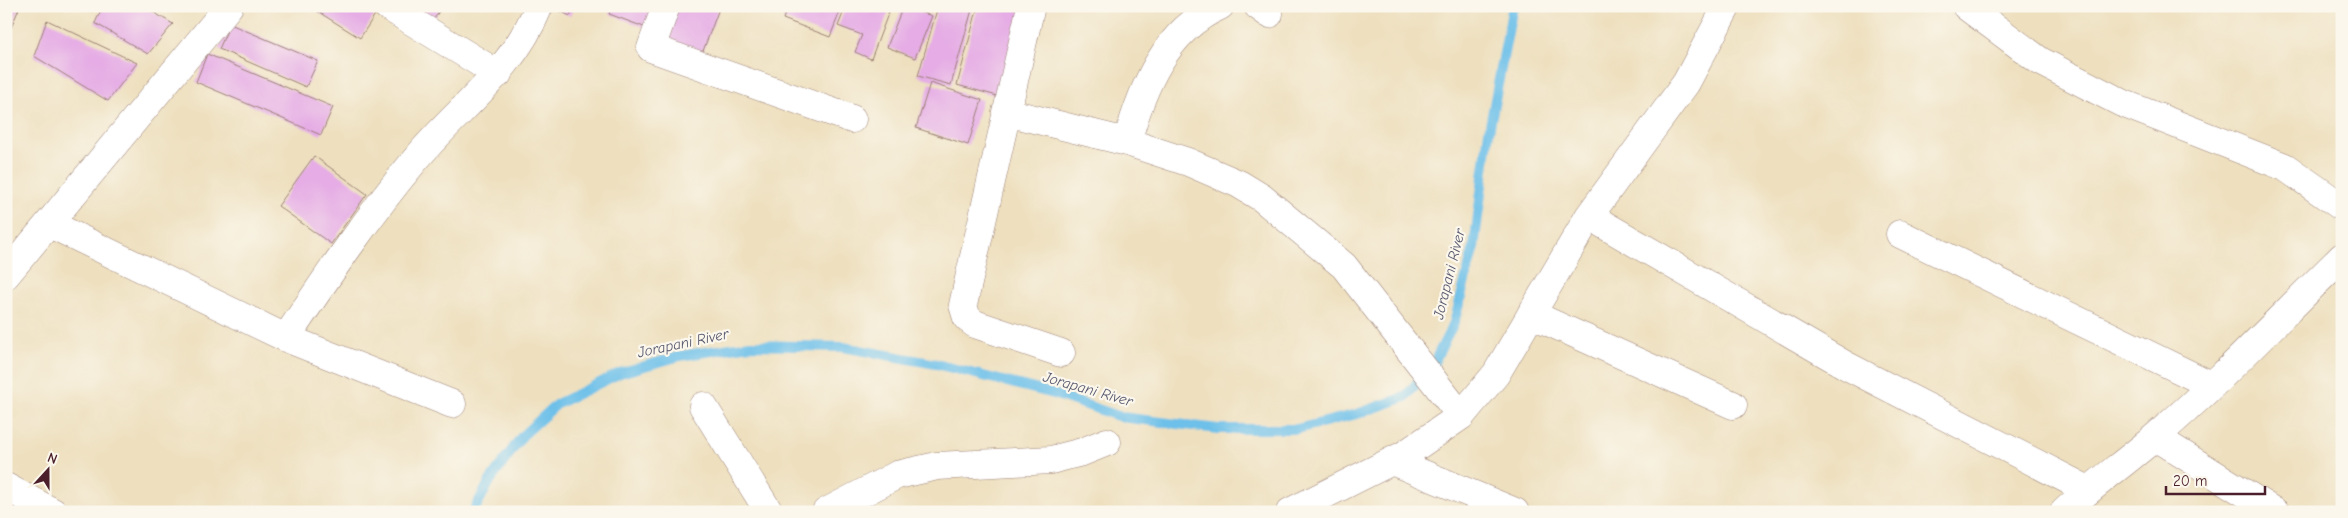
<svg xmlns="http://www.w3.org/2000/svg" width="2348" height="518" font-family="'Comic Neue',sans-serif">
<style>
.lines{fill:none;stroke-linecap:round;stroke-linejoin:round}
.stream{stroke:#6dc0e9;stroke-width:10}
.building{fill:#e5ace5}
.street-casing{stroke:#9c8075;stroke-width:29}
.street{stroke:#fff;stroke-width:28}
.labels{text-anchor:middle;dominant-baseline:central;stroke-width:4.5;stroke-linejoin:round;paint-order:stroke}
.water-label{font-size:15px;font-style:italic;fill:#56576e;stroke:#fbf7ec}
</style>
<rect width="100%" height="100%" fill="#fbf7ec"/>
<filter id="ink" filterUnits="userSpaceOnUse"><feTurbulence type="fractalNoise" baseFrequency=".02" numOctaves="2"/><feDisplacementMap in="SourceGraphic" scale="10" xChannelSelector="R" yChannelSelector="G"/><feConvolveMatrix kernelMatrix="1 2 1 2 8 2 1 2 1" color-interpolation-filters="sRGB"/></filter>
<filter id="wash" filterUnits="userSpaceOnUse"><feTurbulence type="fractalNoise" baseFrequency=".0096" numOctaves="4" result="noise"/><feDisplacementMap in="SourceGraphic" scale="20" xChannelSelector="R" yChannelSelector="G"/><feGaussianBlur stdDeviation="1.12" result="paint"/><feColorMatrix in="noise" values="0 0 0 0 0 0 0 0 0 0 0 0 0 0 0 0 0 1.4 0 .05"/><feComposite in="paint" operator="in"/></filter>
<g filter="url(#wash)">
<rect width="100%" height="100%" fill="#eee0bf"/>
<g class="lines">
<path class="stream" d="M473 512 490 481 522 436 557 404 620 373 680 356 750 345 843 347 936 364 1054 394 1121 417 1218 429H1297L1357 414 1405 397 1433 364 1454 323 1474 247 1489 131 1513 6"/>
</g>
<g id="blocks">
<path class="building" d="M6 6H20L6 40Z
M103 6H143L173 24 148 54 95 23Z
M309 6H371L378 10 360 38Z
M398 6H442L430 26Z
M550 6H574L570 16Z
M612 6H661L652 30 609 14Z
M670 6H720L700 59 656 43Z
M788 6H842L830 37 783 19Z
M846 6H891L871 59 855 52 862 35 838 26Z
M903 6 932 16 915 58 887 47Z
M938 6H973L951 85 918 76Z
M978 6H1025L1001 97 957 85Z
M47 20 137 63 108 101 34 56Z
M230 24 318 61 306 87 219 49Z
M207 54 333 107 321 135 196 82Z
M930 83 982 100 968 145 916 128Z
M314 156 367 194 331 244 278 206Z"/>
</g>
</g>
<g filter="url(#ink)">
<use href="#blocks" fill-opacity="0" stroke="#9c8075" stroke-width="1"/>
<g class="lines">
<defs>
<path id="street" d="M387 6 498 74
M666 6 651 48 852 119
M1031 6 963 305 967 318 975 324 1061 353
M1258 6 1269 14
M1966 6 2040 61 2122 103 2285 167 2342 207
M1006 112 1127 142 1188 162 1239 184 1262 198 1344 266 1461 416
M1127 142C1142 89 1165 30 1220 6
M1589 216 1847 366 2088 490
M50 224 286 338 452 404
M1900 234 2211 385
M6 275 229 6
M1531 314 1733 405
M286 338C327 277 368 216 416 159 460 106 512 73 539 6
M703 406 769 512
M2155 437 2275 512
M1392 461 1515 512
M6 487 53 512
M826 512 897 475 937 466 1051 460 1082 452 1107 442
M1290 512 1404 455 1461 416 1496 374 1589 216 1686 83 1727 6
M2064 512C2093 485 2125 463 2155 437 2221 381 2280 317 2342 257"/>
</defs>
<use href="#street" class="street-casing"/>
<use href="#street" class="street"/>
</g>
</g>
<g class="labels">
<g class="water-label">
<text transform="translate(1449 274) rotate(-76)">Jorapani River</text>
<text transform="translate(683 343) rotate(-12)">Jorapani River</text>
<text transform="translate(1088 389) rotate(16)">Jorapani River</text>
</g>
</g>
<rect width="2348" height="518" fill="none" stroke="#fbf7ec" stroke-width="25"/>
<g transform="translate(48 470) rotate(21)" stroke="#fbf7ec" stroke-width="4" paint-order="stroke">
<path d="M0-4L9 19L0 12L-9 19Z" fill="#4a1f2b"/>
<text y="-8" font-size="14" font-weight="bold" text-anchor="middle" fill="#4a1f2b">N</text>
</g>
<path d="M2166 486v8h99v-8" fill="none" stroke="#4a1f2b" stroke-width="2.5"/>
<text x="2173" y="486" font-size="15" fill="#4a1f2b" stroke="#fbf7ec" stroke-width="4" paint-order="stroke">20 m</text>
</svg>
